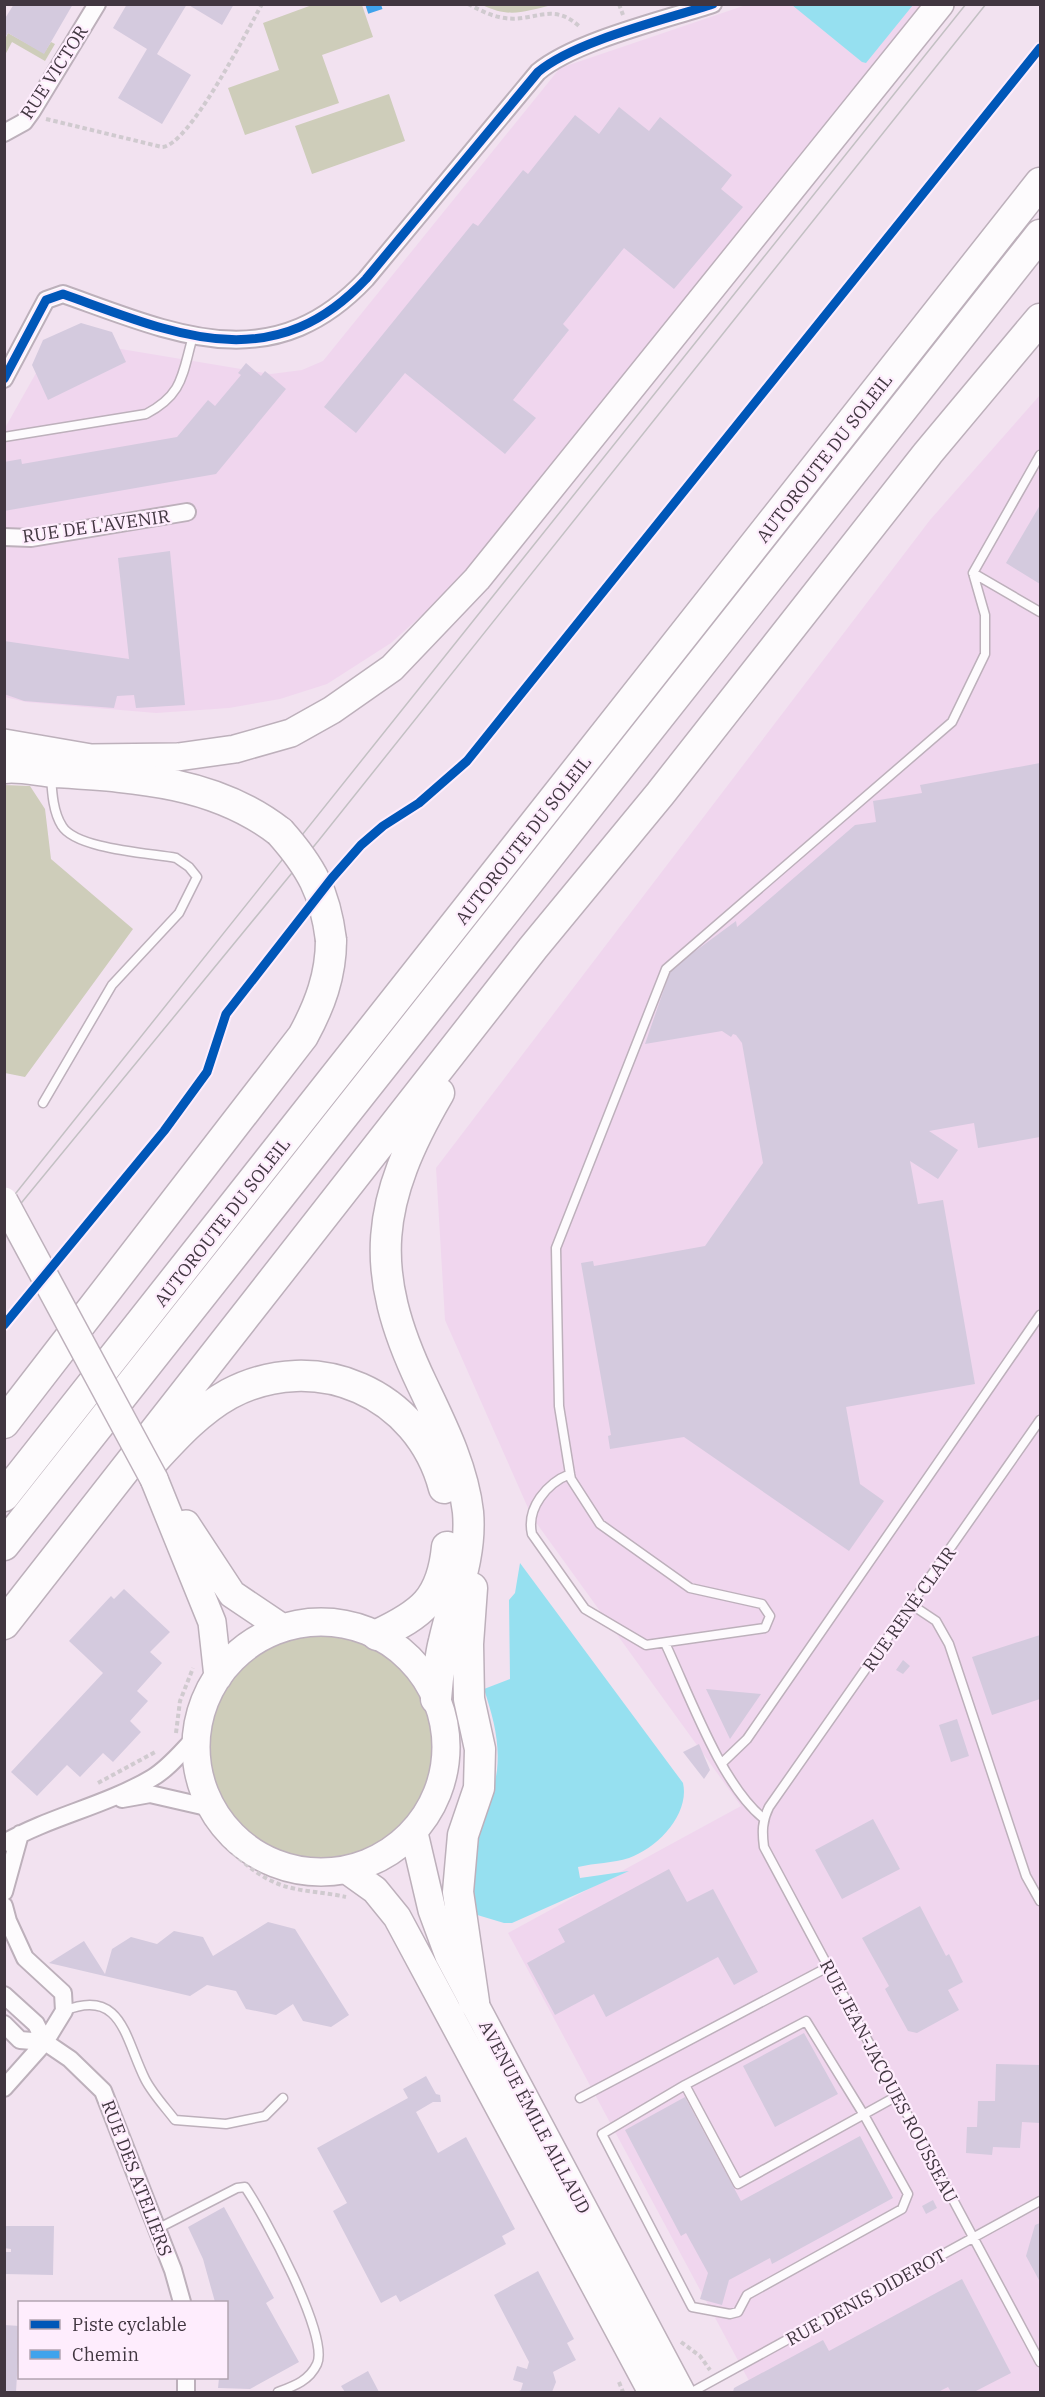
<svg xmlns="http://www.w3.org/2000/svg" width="1045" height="2397" font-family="'IBM Plex Serif',serif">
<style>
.built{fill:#f0d6ee}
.green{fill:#cecdba}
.water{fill:#96e0f0}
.building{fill:#d4cade}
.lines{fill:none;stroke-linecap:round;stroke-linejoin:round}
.lane-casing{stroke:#bdb0bb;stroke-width:11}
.street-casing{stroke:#bdb0bb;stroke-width:20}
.primary-casing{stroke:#bdb0bb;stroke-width:30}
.highway-casing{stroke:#bdb0bb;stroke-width:33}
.path{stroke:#d0cacf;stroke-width:4;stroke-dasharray:4.5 3;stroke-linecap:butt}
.lane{stroke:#fdfbfd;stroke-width:8}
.street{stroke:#fdfbfd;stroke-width:16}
.primary{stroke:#fdfbfd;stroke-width:27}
.highway{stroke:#fdfbfd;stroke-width:30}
.tram{stroke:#c3c0c3;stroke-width:1.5}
.primary-bridge-casing{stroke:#bdb0bb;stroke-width:30;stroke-linecap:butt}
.highway-bridge-casing{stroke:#bdb0bb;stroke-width:33;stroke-linecap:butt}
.primary-bridge{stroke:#fdfbfd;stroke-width:27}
.highway-bridge{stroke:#fdfbfd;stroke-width:30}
.quiet{stroke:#3fa3ec;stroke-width:8;stroke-dasharray:15 8;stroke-linecap:butt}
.cycleway-casing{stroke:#feedfd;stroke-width:13}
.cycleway{stroke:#0057b8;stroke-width:9}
.labels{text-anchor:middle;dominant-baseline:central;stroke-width:4.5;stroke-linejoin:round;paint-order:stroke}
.street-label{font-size:18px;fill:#413640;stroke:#feedfd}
</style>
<rect width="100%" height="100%" fill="#f2e2f0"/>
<path class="built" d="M746 5H927L452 588 391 643 327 684 280 699 229 708 156 713 26 702 5 697V428L49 350 79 342 271 374 302 370 323 361 560 68Z
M1040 395V2392H755L508 1933 741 1806 532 1517 445 1320 436 1168 930 520Z"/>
<path class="green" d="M312 5H362L373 37 322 55 339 103 245 135 228 88 279 70 263 23Z
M482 5H552C522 12 510 18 482 5Z
M8 33 44 53 51 42 55 44 45 61 12 42 5 55V39Z
M389 94 405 141 312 174 295 126Z
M4 785 30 786 45 809 51 859 133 929 25 1077 5 1073Z
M207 1745a113 113 0 1 1 226 0a113 113 0 1 1-226 0Z"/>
<path class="water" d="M792 5H913L866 63 862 62Z
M520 1563 683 1783C690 1814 658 1848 629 1858 613 1863 595 1863 578 1867L580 1878 629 1871 512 1923H504L474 1914C470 1891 470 1864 474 1841 479 1817 494 1795 497 1770 500 1741 493 1717 484 1689L510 1679 509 1600 515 1593Z"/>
<path class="building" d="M14 4H73L44 54 8 33 4 39V20Z
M127 4H187L157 54 191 75 162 124 118 98 147 49 113 28Z
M187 4H234L222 25Z
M619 107 649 131 660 117 732 175 721 189 743 207 674 289 624 248 563 324 569 330 513 400 536 418 505 454 405 373 356 433 324 407 473 223 478 226 523 170 528 174 575 115 599 134Z
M81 323 112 332 126 362 48 400 32 365 43 340Z
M246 363 261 376 265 371 286 389 216 474 4 511V462L21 459 22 464 177 437 208 400 215 406 241 375 238 373Z
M1040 505V584L1006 563Z
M170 551 185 705 136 708 134 695 117 696 114 708 24 701 4 694V641L129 659 118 558Z
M1040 763V1137L978 1148 974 1123 929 1131 958 1150 938 1179 910 1161 918 1204 943 1200 975 1384 846 1407 860 1484 884 1501 849 1551 684 1437 610 1449 608 1436 611 1435 581 1263 593 1261 594 1266 705 1246 763 1163 742 1043 736 1035 733 1034 731 1037 722 1031 645 1044 671 969 736 921 737 927 855 825 876 822 873 801 922 793 920 785Z
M124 1589 170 1632 150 1652 162 1663 137 1691 148 1701 130 1721 141 1732 113 1762 103 1753 80 1777 67 1765 37 1796 11 1772 103 1673 69 1641 111 1596 114 1599Z
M1040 1635V1699L992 1715 972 1657Z
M903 1660 910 1666 903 1674 896 1670Z
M706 1689 761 1694 730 1739Z
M957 1719 969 1756 951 1762 939 1725Z
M699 1744 710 1770 704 1779 683 1752Z
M873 1819 900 1869 842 1899 815 1850Z
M669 1869 687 1902 713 1889 758 1972 734 1985 718 1957 606 2017 594 1994 555 2015 527 1963 565 1942 558 1929Z
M920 1906 946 1956 949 1954 963 1982 948 1990 959 2010 917 2033 908 2031 885 1989 889 1986 862 1938Z
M268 1922 295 1929 349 2015 331 2027 303 2021 293 2004 276 2015 246 2009 236 1991 207 1985 190 1996 49 1963 84 1941 105 1974 112 1949 131 1937 157 1944 174 1931 203 1937 213 1956Z
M804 2033 838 2094 775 2127 743 2066Z
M996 2064 1040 2065V2123L1022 2122 1020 2148 993 2147 992 2155 966 2153 967 2127H977L978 2101H995Z
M426 2076 436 2094 440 2095 441 2102H433L416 2112 438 2153 466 2137 515 2229 502 2236 506 2244 400 2302 396 2295 381 2303 333 2211 347 2203 317 2148 408 2098 403 2089Z
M685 2097 741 2201 860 2136 893 2198 772 2264 770 2258 729 2280 722 2305 700 2299 708 2273 686 2233 681 2236 625 2130Z
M933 2200 937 2208 926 2214 922 2206Z
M224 2207 274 2298 266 2303 299 2362 250 2389 218 2388 219 2378H226V2302H215L203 2259 188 2227Z
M1040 2223V2282L1026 2256 1035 2225Z
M4 2226H54L53 2275 4 2274V2252H11V2249L4 2248Z
M538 2271 574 2339 567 2343 576 2360 553 2372 556 2382 552 2392H517L521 2390 523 2383 513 2380 517 2366 527 2369 529 2362 494 2295Z
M962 2279 1011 2373 974 2392H951L948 2387 938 2392H733L734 2388 823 2340 829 2351Z
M4 2325 20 2326 16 2392H4Z
M368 2371 379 2392H345L341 2386Z"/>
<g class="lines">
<defs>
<path id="lane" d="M4 437 146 414C184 394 182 374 193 336
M973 573 1040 612
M43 1103 112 985 179 913 197 877 189 867 176 858C149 853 76 849 62 826 53 812 52 792 51 776
M1040 1420 769 1807C762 1821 762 1832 764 1847L1040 2362
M570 1474C547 1483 526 1508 532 1534L585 1609 646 1645 765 1628 770 1616 762 1604 690 1588 600 1524 571 1479 570 1474 559 1406 556 1248 666 969 952 722 985 654V615L973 573 1040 455
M912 1605 936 1621 949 1644 1026 1876 1040 1901
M665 1643C689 1694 721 1784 763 1818
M722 1763 747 1739 1040 1315
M64 2011C122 1987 125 2039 145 2079 152 2093 165 2107 175 2120L226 2124 265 2116 283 2098
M685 2085 602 2134 692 2307 730 2314 738 2312 747 2295 902 2209 908 2194 864 2115 806 2021 685 2085 738 2184 897 2096
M580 2098 828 1967
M157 2229 237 2188 245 2187C263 2213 330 2337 317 2364 309 2381 294 2386 278 2392
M692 2392 1040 2201"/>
<path id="street" d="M4 133 24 122 32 111 97 4
M4 379 46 300 63 294C173 333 271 380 366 279L538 72C575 41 664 20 713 4
M4 537 31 538 187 512
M122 1799 150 1794 211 1808
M4 1843C51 1816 105 1806 152 1778 169 1768 182 1751 196 1737
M4 1892 20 1834
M4 1906 8 1921 25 1958 63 1993 64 2011 45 2042 4 2088
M4 1995 36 2024 45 2042 70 2059 103 2091 173 2270 182 2302
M4 2024 20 2040 45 2042
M186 2392V2378"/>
<path id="primary" d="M4 743 91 758 178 757 235 749 291 733 332 710 392 668 477 579 940 4
M154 1479 212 1622 218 1677
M186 1524 232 1594 281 1627
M196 1747a125 125 0 1 1 250 0a125 125 0 1 1-250 0Z
M414 1833 432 1910 449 1956 681 2392
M347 1870 375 1890 397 1917 652 2392"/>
<path id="highway" d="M4 768C21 766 39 771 55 772 134 777 215 781 280 832
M4 1423 303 1036C320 1005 331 975 331 940
M154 1460C176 1436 200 1410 229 1394 316 1348 419 1393 444 1488
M4 1496 1040 183
M4 1545 1040 235
M472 1588 468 1644 469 1699 480 1749 479 1788 463 1835 458 1892 474 2002
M4 1624 533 948 660 794 928 453 1040 319
M377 1635C422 1614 442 1599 447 1547
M436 1699C438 1679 439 1660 444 1641 454 1597 472 1557 468 1512 463 1467 441 1424 422 1384 367 1269 376 1201 439 1093"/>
</defs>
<use href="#lane" class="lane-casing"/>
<use href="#street" class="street-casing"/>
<use href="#primary" class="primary-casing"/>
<use href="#highway" class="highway-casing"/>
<path class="path" d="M468 4C478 9 489 15 499 17 532 25 550 0 579 26
M619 4 623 15
M46 119 162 147C189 146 247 31 262 4
M176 1733 180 1701 193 1668
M98 1783 157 1751
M209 1825C228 1849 251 1874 281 1885 301 1892 325 1892 346 1897
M681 2342 700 2356 710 2370
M619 2382 623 2392"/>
<use href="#lane" class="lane"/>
<use href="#street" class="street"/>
<use href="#primary" class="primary"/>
<use href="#highway" class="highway"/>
<path class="tram" d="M4 1208 966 4
M4 1224 319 840 986 4"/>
<defs>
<path id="primary-bridge" d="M4 1201 154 1479"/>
<path id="highway-bridge" d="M280 832C311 867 325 892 331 940"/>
</defs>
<use href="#primary-bridge" class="primary-bridge-casing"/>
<use href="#highway-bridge" class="highway-bridge-casing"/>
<use href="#primary-bridge" class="primary-bridge"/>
<use href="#highway-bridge" class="highway-bridge"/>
<path class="quiet" d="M367 10 385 4"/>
<defs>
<path id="cycleway" d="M4 379 46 300 63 294C173 333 271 380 366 279L538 72C575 41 664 20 713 4
M4 1325 164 1131 207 1072 226 1014 332 878 361 845 383 826 419 803 467 761 1040 48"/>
</defs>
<use href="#cycleway" class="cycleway-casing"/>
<use href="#cycleway" class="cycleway"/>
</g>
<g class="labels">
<g class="street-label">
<text transform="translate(54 72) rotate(-57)">RUE VICTOR</text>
<text transform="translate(824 458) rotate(-52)">AUTOROUTE DU SOLEIL</text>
<text transform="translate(96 526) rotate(-8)">RUE DE L'AVENIR</text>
<text transform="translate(523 840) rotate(-52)">AUTOROUTE DU SOLEIL</text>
<text transform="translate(222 1222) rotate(-52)">AUTOROUTE DU SOLEIL</text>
<text transform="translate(909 1609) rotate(-55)">RUE RENÉ CLAIR</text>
<text transform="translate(889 2081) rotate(62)">RUE JEAN-JACQUES ROUSSEAU</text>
<text transform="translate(535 2117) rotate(62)">AVENUE ÉMILE AILLAUD</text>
<text transform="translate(137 2178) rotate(69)">RUE DES ATELIERS</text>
<text transform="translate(866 2297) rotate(-29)">RUE DENIS DIDEROT</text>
</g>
</g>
<rect width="1045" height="2397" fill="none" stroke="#413640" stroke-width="12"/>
<rect x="18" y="2301" width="210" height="78" fill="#feedfd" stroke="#b2a4b1" stroke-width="1.5"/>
<rect x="30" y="2320" width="30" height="9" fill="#0057b8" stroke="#b2a4b1" stroke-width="1.5"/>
<text x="72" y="2331" font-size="18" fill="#413640">Piste cyclable</text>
<rect x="30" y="2350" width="30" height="9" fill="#3fa3ec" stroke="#b2a4b1" stroke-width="1.5"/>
<text x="72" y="2361" font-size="18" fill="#413640">Chemin</text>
</svg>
